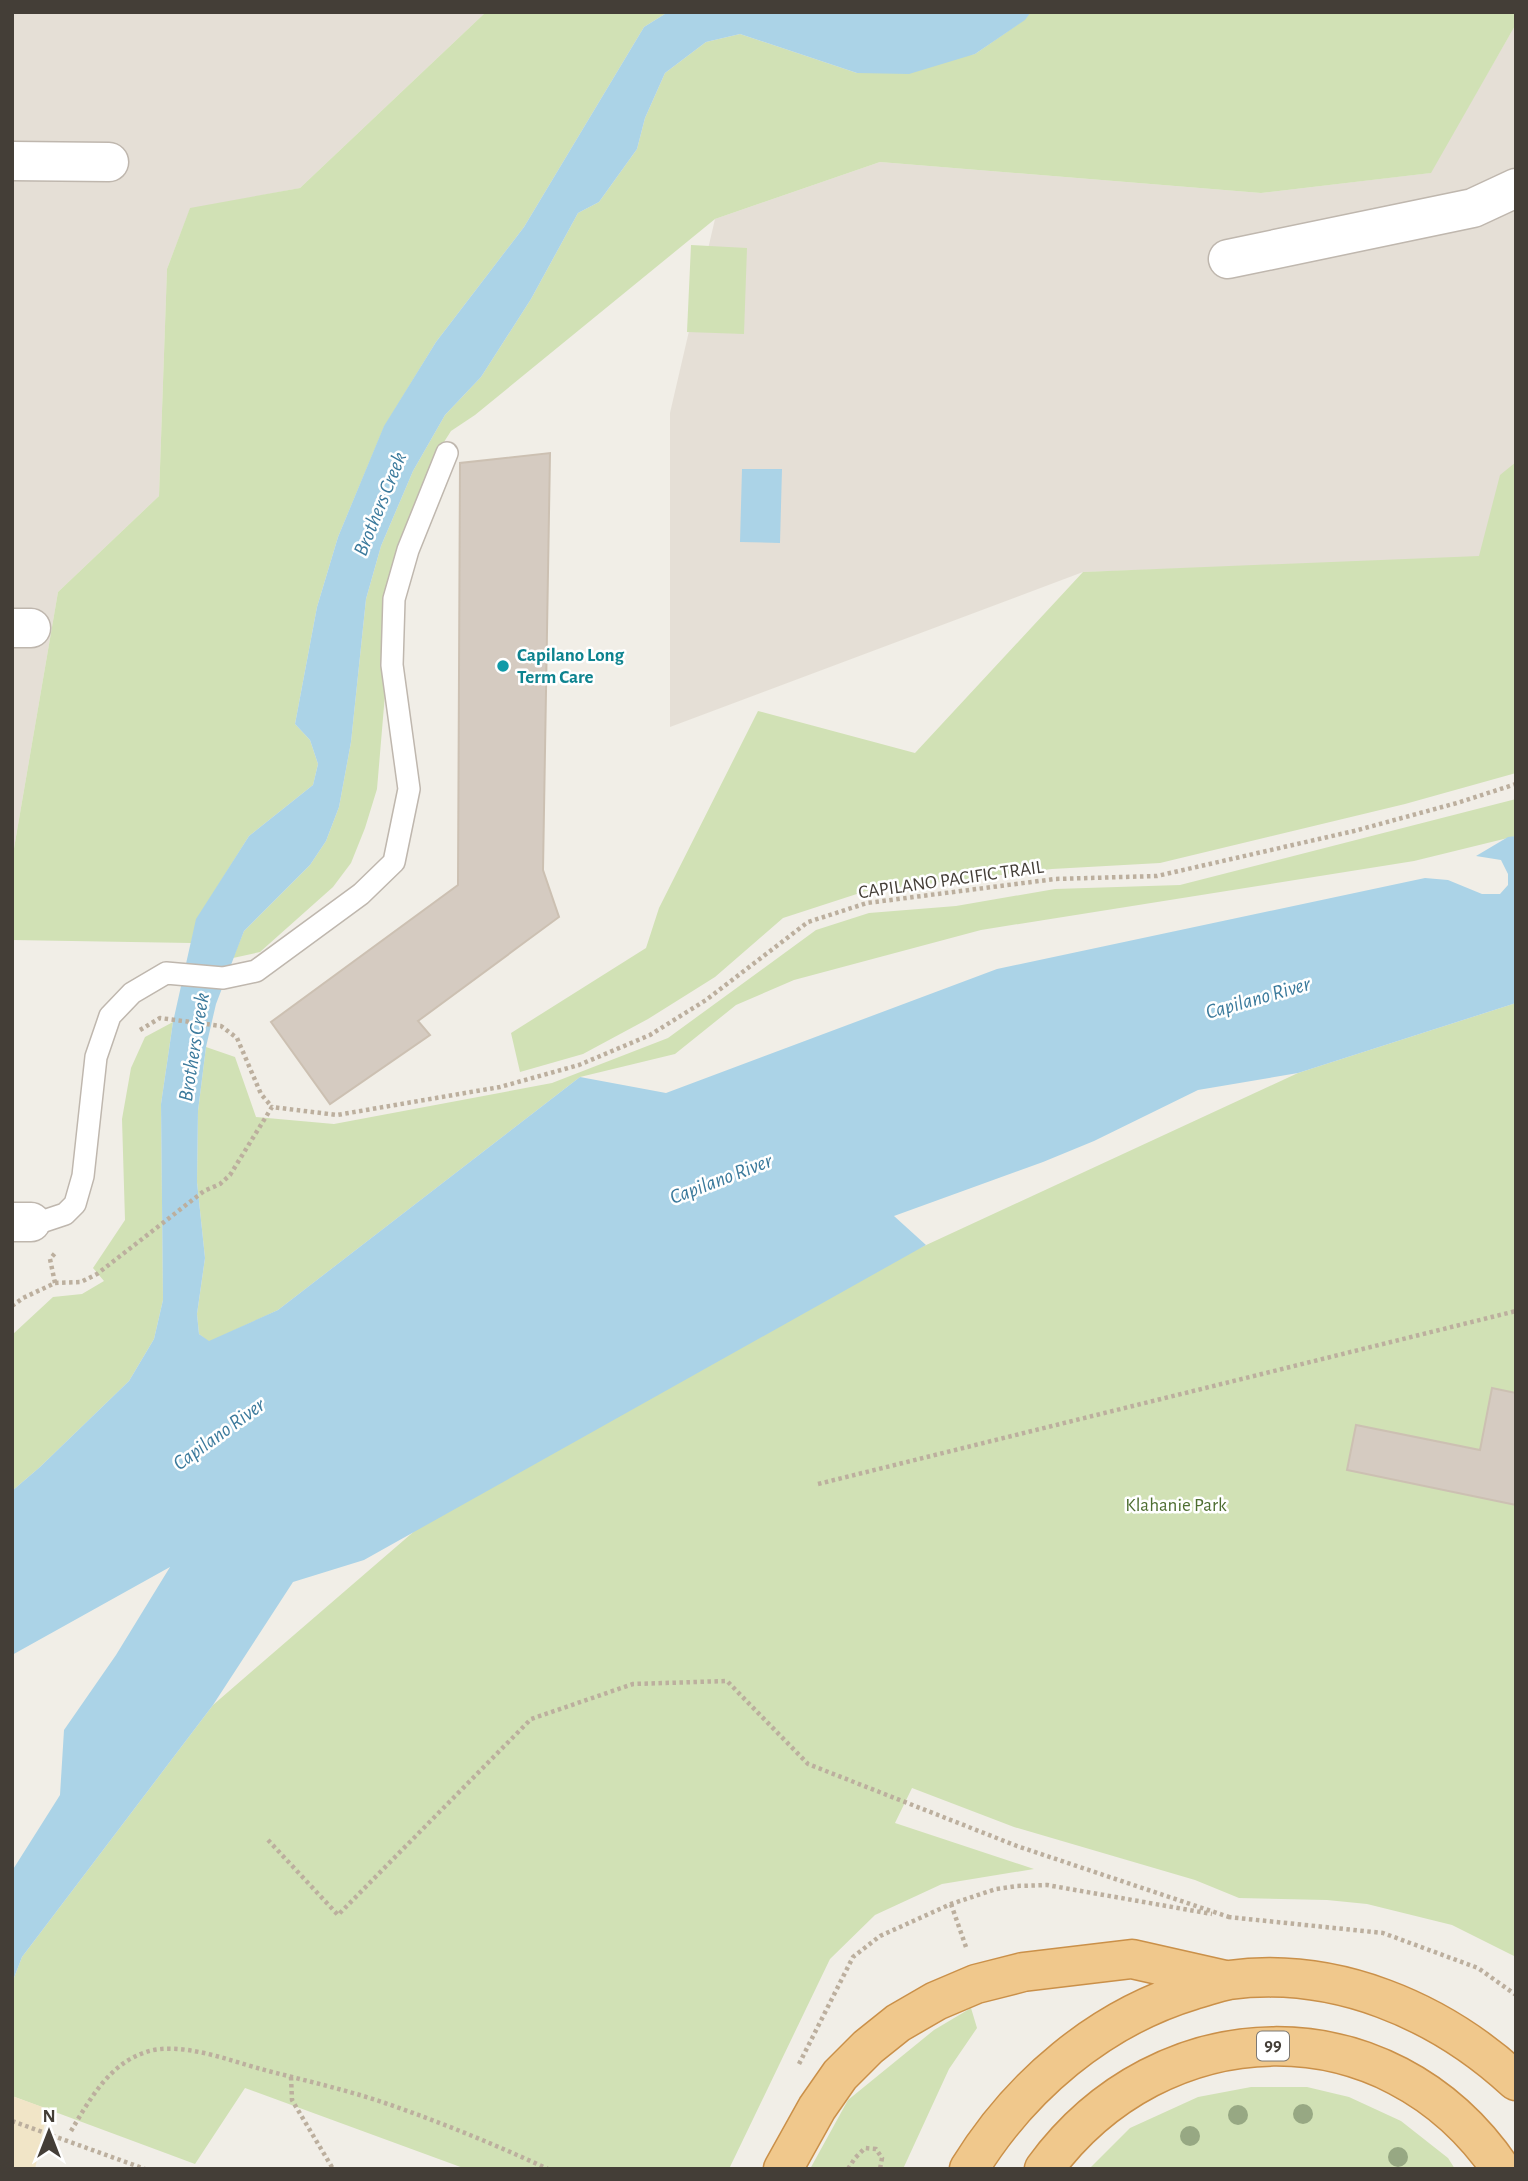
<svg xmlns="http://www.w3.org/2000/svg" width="1528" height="2181" font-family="'Alegreya Sans',sans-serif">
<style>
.residential{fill:#e5dfd6}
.green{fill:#d1e1b5}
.sand{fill:#f1e5c7}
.water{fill:#abd3e7}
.building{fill:#d5cbc1;stroke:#ccc0b2;stroke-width:2}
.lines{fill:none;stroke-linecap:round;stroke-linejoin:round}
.service-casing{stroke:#bfb7ae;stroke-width:24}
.minor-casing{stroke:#bfb7ae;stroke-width:41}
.trunk-casing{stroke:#ca9049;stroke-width:41}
.path{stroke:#bcaf9e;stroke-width:4.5;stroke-dasharray:3.5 3.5;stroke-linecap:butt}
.service{stroke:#fff;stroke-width:21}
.minor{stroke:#fff;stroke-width:38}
.trunk{stroke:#f0c88c;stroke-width:38}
.path-bridge{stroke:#bcaf9e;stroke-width:4.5;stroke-dasharray:3.5 3.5;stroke-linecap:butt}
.tree{fill:#97a883}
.culture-dot{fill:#0f9aa8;stroke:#fff;stroke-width:2.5}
.labels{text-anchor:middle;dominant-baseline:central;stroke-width:5;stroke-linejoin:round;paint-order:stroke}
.shield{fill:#fff;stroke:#7c7873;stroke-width:2}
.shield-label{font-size:18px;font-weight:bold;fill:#443e37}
.culture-label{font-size:19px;font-weight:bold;fill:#0d838f;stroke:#fff;text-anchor:start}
.street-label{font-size:19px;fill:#443e37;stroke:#fff}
.park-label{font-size:19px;fill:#4e6e31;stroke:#fff}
.water-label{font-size:21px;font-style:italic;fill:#3b7a9c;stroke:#fff}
</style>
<rect width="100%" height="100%" fill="#f1eee7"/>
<path class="residential" d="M12 12H486L300 188 190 209 167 269 159 496 58 592 12 860Z
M1516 24V557L1083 572 670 727V413L715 219 880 162 1261 193 1430 173Z"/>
<path class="green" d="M486 12H668L644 27 524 227 436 342 384 427 338 537 317 607 295 724 310 740 318 764 313 785 249 836 197 919 191 943 12 940V860L58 592 159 496 167 269 190 208 300 188Z
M1031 12H1516V24L1431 173 1261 193 880 162 715 219 475 415 451 431 437 453 418 495 397 552 377 789 365 828 351 863 333 887 260 952 233 958 244 931 310 865 326 841 339 807 351 742 366 599 381 546 413 471 445 415 481 377 531 299 578 213 599 202 637 149 645 118 665 73 706 42 740 34 857 73 975 54 1024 20Z
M691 245 747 248 744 334 687 332Z
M1516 462V773L1405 804 1160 863 1052 869 866 891 783 918 715 977 648 1019 583 1054 520 1072 511 1033 646 948 659 908 758 711 915 753 1083 572 1479 556 1500 475Z
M1516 799V836L1414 861 981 930 794 980 736 1005 675 1054 580 1077 278 1310 209 1342 199 1334 197 1314 205 1258 197 1182 198 1111 206 1047 235 1057 256 1117 334 1124 552 1083 668 1038 816 930 869 913 956 906 1055 889 1180 885Z
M1516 1003V1957L1452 1925 1367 1904 1327 1900 1239 1898 1195 1880 1014 1827 912 1788 895 1823 1034 1869 942 1884 875 1915 830 1959 729 2169H466L245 2088 195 2164 12 2096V1983L22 1957 213 1705 462 1490 829 1290 1298 1073Z
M173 1022 161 1104 163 1300 154 1339 129 1381 40 1467 12 1491V1335L53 1297 82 1294 104 1281 93 1268 125 1220 122 1119 131 1068 145 1037Z
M971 2008 977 2028 949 2069 903 2169H810L848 2100 934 2030Z
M1251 2087H1307L1349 2097 1401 2121 1448 2158 1455 2169H1089L1130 2128 1198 2097Z"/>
<path class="sand" d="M12 2096 48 2109 35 2169H12Z"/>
<path class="water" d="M668 12H1031L1025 20 975 54 909 74 857 73 740 34 706 42 665 73 645 118 637 149 599 202 578 213 531 299 481 377 445 415 413 471 381 546 366 599 351 742 339 807 326 841 310 865 244 931 216 1004 206 1047 198 1111 197 1182 205 1258 197 1314 199 1334 209 1341 278 1310 580 1077 666 1093 997 969 1425 878 1448 880 1482 894H1500L1508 885V874L1501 860 1476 856 1508 837 1516 836V1003L1298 1073 1198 1090 1094 1141 1043 1162 894 1216 926 1245 364 1560 293 1582 213 1705 22 1957 12 1983V1871L60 1795 64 1730 116 1655 170 1567 12 1655V1491L40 1467 129 1381 154 1339 163 1300 161 1104 173 1022 196 919 249 836 313 785 318 764 310 740 295 724 317 607 338 537 384 426 436 342 524 227 644 27Z
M742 469H782L780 543 740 542Z"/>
<path class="building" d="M550 453 543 870 559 917 418 1021 430 1035 330 1104 271 1022 458 885 460 463Z
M1492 1388 1516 1393V1505L1347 1470 1356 1425 1480 1450Z"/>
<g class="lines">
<defs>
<path id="service" d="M31 1222 44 1221 65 1214 75 1204 83 1176 96 1057 110 1016 132 993 166 973 223 978 256 971 361 894 394 862 409 789 392 665 394 599 408 550 447 453"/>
<path id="minor" d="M12 161 109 162
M1228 259 1473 208 1516 188
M12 628H31
M12 1222H31"/>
<path id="trunk" d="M783 2169 817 2108 840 2075 868 2047 898 2023 936 2001 976 1984 1023 1972 1132 1959 1225 1980
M969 2169C1020 2086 1100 2018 1193 1990 1205 1987 1217 1982 1229 1980 1335 1966 1439 2010 1516 2081
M1044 2169C1161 2009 1387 2002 1501 2169"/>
</defs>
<use href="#service" class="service-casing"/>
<use href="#minor" class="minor-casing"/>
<use href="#trunk" class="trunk-casing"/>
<path class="path" d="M140 1030 160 1018 221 1026 237 1038 261 1094 272 1107
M55 1283 50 1259 56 1252
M12 1306 23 1298 55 1283 81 1282 97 1274 204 1191 220 1184 230 1175 272 1107 337 1115 500 1087 579 1065 650 1035 706 1000 808 922 867 903 1055 879 1157 876 1354 831 1457 803 1516 784
M818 1484 1516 1311
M268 1840 338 1915 531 1719 633 1684 727 1681 808 1764 1017 1846 1229 1917
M951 1904 966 1947
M1228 1917 1383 1933 1478 1968 1516 1995
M799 2064 853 1957 880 1936 951 1904 996 1889 1017 1886 1047 1885 1212 1914
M291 2077 292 2100 333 2169
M71 2131C90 2099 109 2064 146 2052 180 2041 228 2060 261 2069 302 2080 344 2089 385 2103 440 2122 494 2144 548 2169
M848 2169 855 2158 865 2148 876 2149 882 2158 880 2169"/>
<use href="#service" class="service"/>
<use href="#minor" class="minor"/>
<use href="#trunk" class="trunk"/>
<path class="path-bridge" d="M12 2121 145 2169"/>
</g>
<g class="tree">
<circle cx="1303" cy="2114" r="10"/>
<circle cx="1238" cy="2115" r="10"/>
<circle cx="1190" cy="2136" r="10"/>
<circle cx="1398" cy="2157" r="10"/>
</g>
<circle class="culture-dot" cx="503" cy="666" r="7"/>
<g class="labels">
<rect class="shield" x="1257" y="2031.5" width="32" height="29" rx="5"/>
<g class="shield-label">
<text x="1273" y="2046">99</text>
</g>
<g class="culture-label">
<text x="517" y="655">Capilano Long<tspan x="517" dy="22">Term Care</tspan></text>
</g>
<g class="street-label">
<text transform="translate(951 880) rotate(-8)">CAPILANO PACIFIC TRAIL</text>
</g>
<g class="park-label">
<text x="1176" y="1505">Klahanie Park</text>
</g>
<g class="water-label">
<text transform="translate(380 504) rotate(-68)">Brothers Creek</text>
<text transform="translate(1258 998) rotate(-16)">Capilano River</text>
<text transform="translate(194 1047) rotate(-81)">Brothers Creek</text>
<text transform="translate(721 1179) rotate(-21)">Capilano River</text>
<text transform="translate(219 1434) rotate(-36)">Capilano River</text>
</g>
</g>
<rect width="1528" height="2181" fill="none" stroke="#443e37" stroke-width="28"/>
<g transform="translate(49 2132)" stroke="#ffffff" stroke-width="5" paint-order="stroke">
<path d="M0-5L12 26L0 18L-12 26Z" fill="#443e37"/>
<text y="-10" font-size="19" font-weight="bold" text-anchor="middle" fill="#443e37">N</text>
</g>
</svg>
